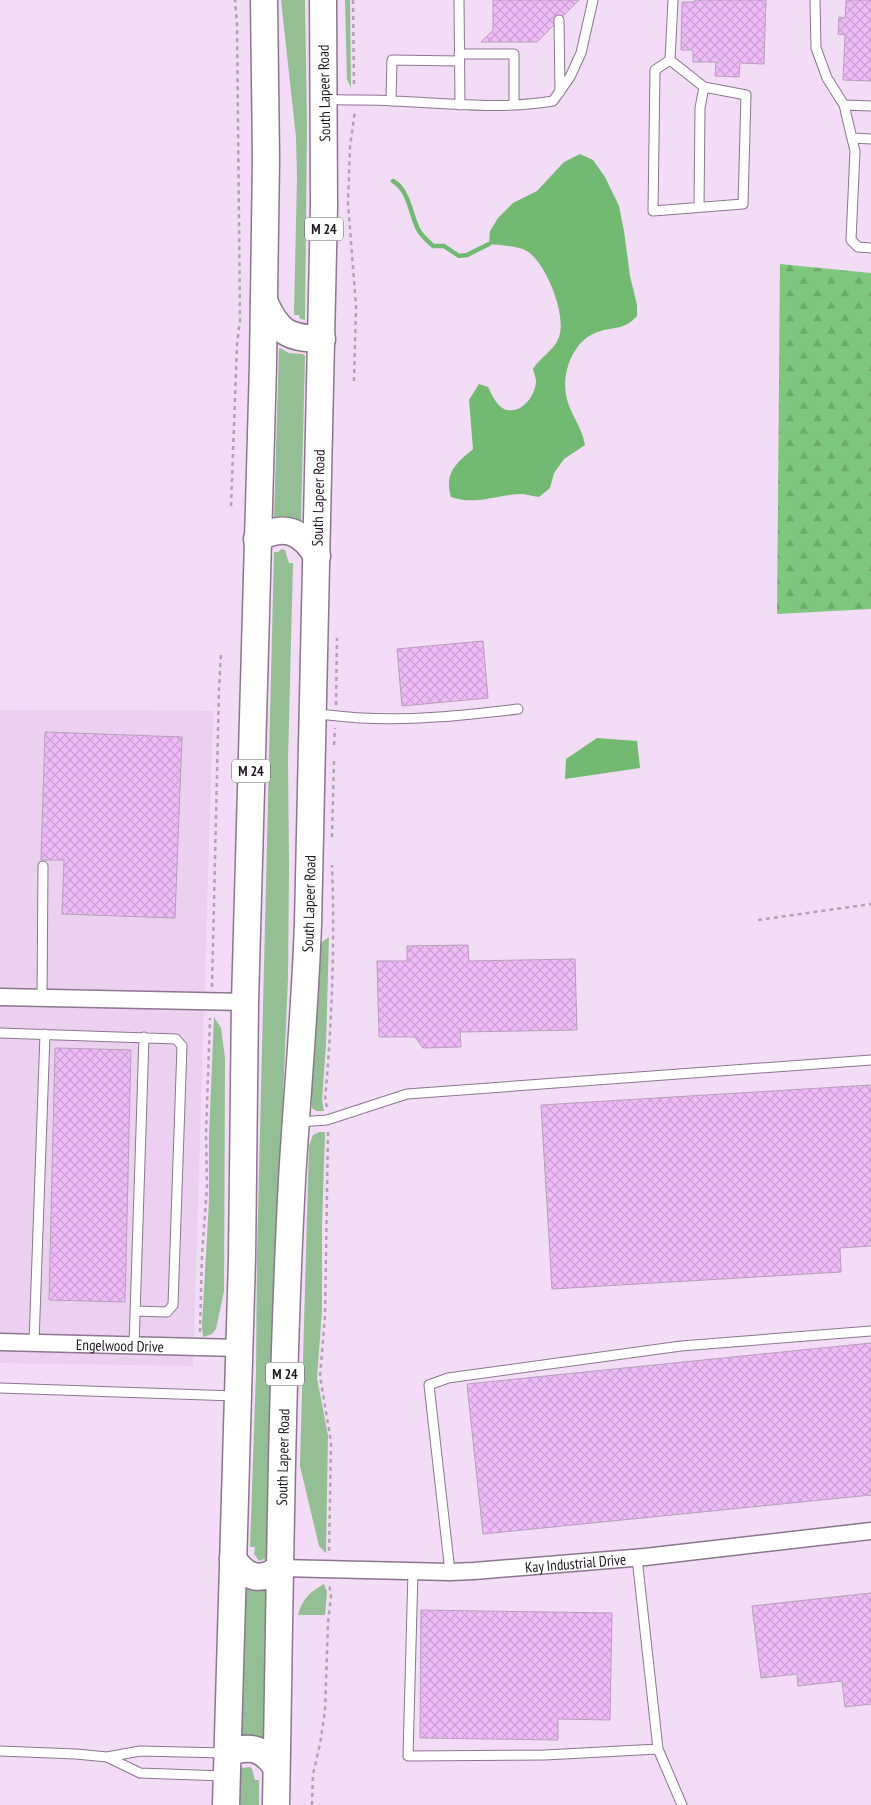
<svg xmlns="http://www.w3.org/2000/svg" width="871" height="1805" font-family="'PT Sans Narrow',sans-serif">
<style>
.built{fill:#ebd0f0}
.green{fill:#94be93}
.forest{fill:url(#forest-firs)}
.water{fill:#72ba71}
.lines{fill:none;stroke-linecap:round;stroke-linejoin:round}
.stream{stroke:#72ba71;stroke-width:4.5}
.building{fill:url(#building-cross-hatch);stroke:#b6a0b9}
.service-casing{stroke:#8b768e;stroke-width:11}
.minor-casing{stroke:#8b768e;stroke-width:19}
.primary-casing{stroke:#8b768e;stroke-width:29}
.path{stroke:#b3a1b6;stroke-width:2.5;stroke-dasharray:4 4;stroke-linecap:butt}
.service{stroke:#fff;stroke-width:9}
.minor{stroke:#fff;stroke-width:16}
.primary{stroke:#fff;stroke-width:26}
.labels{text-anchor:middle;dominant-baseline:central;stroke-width:4;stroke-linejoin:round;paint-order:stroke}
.shield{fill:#fff;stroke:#645e64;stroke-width:1}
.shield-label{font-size:14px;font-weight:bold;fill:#211922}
.street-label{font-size:15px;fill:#211922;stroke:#fff}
</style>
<defs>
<pattern id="forest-firs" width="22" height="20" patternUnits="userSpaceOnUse" patternTransform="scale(1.25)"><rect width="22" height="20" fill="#7fc77e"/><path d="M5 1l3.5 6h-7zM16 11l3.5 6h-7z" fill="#6daa6d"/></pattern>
<pattern id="building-cross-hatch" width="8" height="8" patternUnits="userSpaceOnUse" patternTransform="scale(1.25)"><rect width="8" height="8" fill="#efbbf8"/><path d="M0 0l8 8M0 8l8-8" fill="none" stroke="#cda0d4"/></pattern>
</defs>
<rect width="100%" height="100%" fill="#f2dcf6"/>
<path class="built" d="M0 710 213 711 193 1366 0 1363Z"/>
<path class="green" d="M281 0H305L307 123 305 320 300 319 299 315H294L297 178 296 137Z
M345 0H350L351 88 347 79Z
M280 348 289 353 303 354 305 356 301 521 298 522 276 520 274 518 279 349Z
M282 549 285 550 289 563H293L288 759 289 868 288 978 270 1410 268 1557 267 1561 264 1559 259 1561 254 1554 255 1547H250L256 1373 257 1257 274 552H278Z
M329 937 326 1045 322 1100 324 1111H316L312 1108 311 1100 321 945 322 942Z
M214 1017 221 1028 225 1058 224 1291 216 1329 212 1334 203 1337 202 1326 209 1201V1135Z
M319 1132H325L322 1224V1310L317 1378 328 1436 326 1553 319 1546 300 1466 309 1146 313 1135Z
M324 1584 327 1592 325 1615H298C302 1599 310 1592 324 1584Z
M246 1588 254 1590 267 1589 266 1738 264 1740 240 1736 244 1590Z
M239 1766 243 1768 250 1767 252 1769 255 1780H259V1805H238Z"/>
<path class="forest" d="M780 264 871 273V609L777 614Z"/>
<path class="water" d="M580 154 593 160 605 177 619 206 624 231 630 276 637 305V316C624 331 612 326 595 333 573 342 562 372 566 395 569 413 582 426 585 445L564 459 554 473 550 488 539 497C533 496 528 495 523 494 499 494 475 506 451 497 444 472 456 464 473 449L469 400 479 384 488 387C492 395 498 409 508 410 523 413 536 394 536 381 536 378 534 373 533 369 540 357 554 351 559 337 567 315 546 263 527 251 519 246 499 245 489 244L490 231 498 218 513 203 537 191 564 162Z
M597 738 637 741 640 768 565 779 566 759Z"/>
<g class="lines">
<path class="stream" d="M393 181C410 191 410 215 419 231 423 237 428 241 433 246H444L459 256 467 255 489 244"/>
</g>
<path class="building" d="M493 0H579L537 42H481L493 30Z
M695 0H766L764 64 740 63 739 77 715 76 716 62H693V50H681L682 2H695Z
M846 0H871V81L843 80 845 35 838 34 839 17 845 18Z
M483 641 488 698 402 706 397 649Z
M45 732 182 737 175 918 62 914 64 860H41Z
M468 945 469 961 575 959 577 1030 460 1032 461 1047 423 1048 415 1037H379L377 961H407V946Z
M55 1048 131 1050 125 1302 49 1300Z
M871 1085V1246L840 1248 841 1272 552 1289 541 1105Z
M871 1343V1495L483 1534 467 1384Z
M871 1593V1704L845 1707 842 1681 798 1686 797 1674 761 1678 752 1606Z
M421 1610 612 1613 610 1720 558 1719V1740L420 1738Z"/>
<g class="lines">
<defs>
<path id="service" d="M459 0 460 105
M815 0 816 48 827 78 844 105 855 151 851 240 858 247 871 248
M559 20 560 92
M459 54H514V105
M670 60 704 87 746 95 743 204 653 211 655 70Z
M670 60 673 0
M325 99C348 101 370 99 393 101 446 103 500 110 553 101L570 77 581 53 593 0
M391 100 392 60 459 61
M844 105 871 106
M852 138 871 139
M699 207 700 108 704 87
M315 714C330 715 346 717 361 718 413 721 467 715 518 709
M42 998 43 866
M0 1033 176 1039 182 1046 173 1305 167 1312 135 1311
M299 1122 327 1120 407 1094 871 1060
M34 1343 45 1034
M134 1346 144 1037
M0 1388 235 1396
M413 1571 408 1756 545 1755 658 1749 637 1558
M450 1572 429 1385 448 1378 681 1346 871 1331
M658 1749 682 1805
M0 1751 76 1754 107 1757
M224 1776 140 1773 107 1757 140 1751 224 1753"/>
<g id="minor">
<path d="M0 997 245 1002"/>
<path id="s1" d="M0 1342 239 1348"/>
<path id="s2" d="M280 1568 450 1572 474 1571 645 1557 871 1531"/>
</g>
<g id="primary">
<path d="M264 301C278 333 288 338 322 339"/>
<path d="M257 539C284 523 302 531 317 556"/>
<path d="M233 1559C246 1578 261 1583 280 1568"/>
<path d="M227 1753C248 1745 263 1747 276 1767"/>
<path d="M226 1805 242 1258 245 1002 263 364 266 159 264 0"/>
<path id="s3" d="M276 1805C280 1597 281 1388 292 1180 297 1095 305 1009 308 924L324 206 323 0"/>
</g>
</defs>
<use href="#service" class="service-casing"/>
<use href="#minor" class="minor-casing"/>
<use href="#primary" class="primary-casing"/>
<path class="path" d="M353 0 354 87
M354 381 356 306 348 203 350 147 355 110
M231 506 237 345 240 320 237 24 235 0
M336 705 337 638
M334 745 335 728
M332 837 334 760
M758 920 871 904
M212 987 219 689 221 654
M327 1107 325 1100C332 1022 335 943 332 865
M328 1132 325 1316 320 1376 331 1442 329 1553
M200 1332 202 1254 207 1187 206 1134 210 1018
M312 1805 313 1774 320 1744 325 1711 328 1623 331 1596 329 1583"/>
<use href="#service" class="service"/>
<use href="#minor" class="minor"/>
<use href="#primary" class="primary"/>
</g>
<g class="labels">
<g class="shield">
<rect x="305" y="217.5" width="38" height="23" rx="4"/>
<rect x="232" y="759.5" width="38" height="23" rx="4"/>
<rect x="266" y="1362.5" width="38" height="23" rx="4"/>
</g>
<g class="shield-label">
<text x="324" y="229">M 24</text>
<text x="251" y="771">M 24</text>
<text x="285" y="1374">M 24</text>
</g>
<g class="street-label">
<text transform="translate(324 93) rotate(-91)">South Lapeer Road</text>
<text stroke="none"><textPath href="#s3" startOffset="1308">South Lapeer Road</textPath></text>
<text stroke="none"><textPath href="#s3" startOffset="902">South Lapeer Road</textPath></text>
<text stroke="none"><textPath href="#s1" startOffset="120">Engelwood Drive</textPath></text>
<text stroke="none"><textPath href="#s3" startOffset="348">South Lapeer Road</textPath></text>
<text stroke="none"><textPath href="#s2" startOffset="296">Kay Industrial Drive</textPath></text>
</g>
</g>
</svg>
